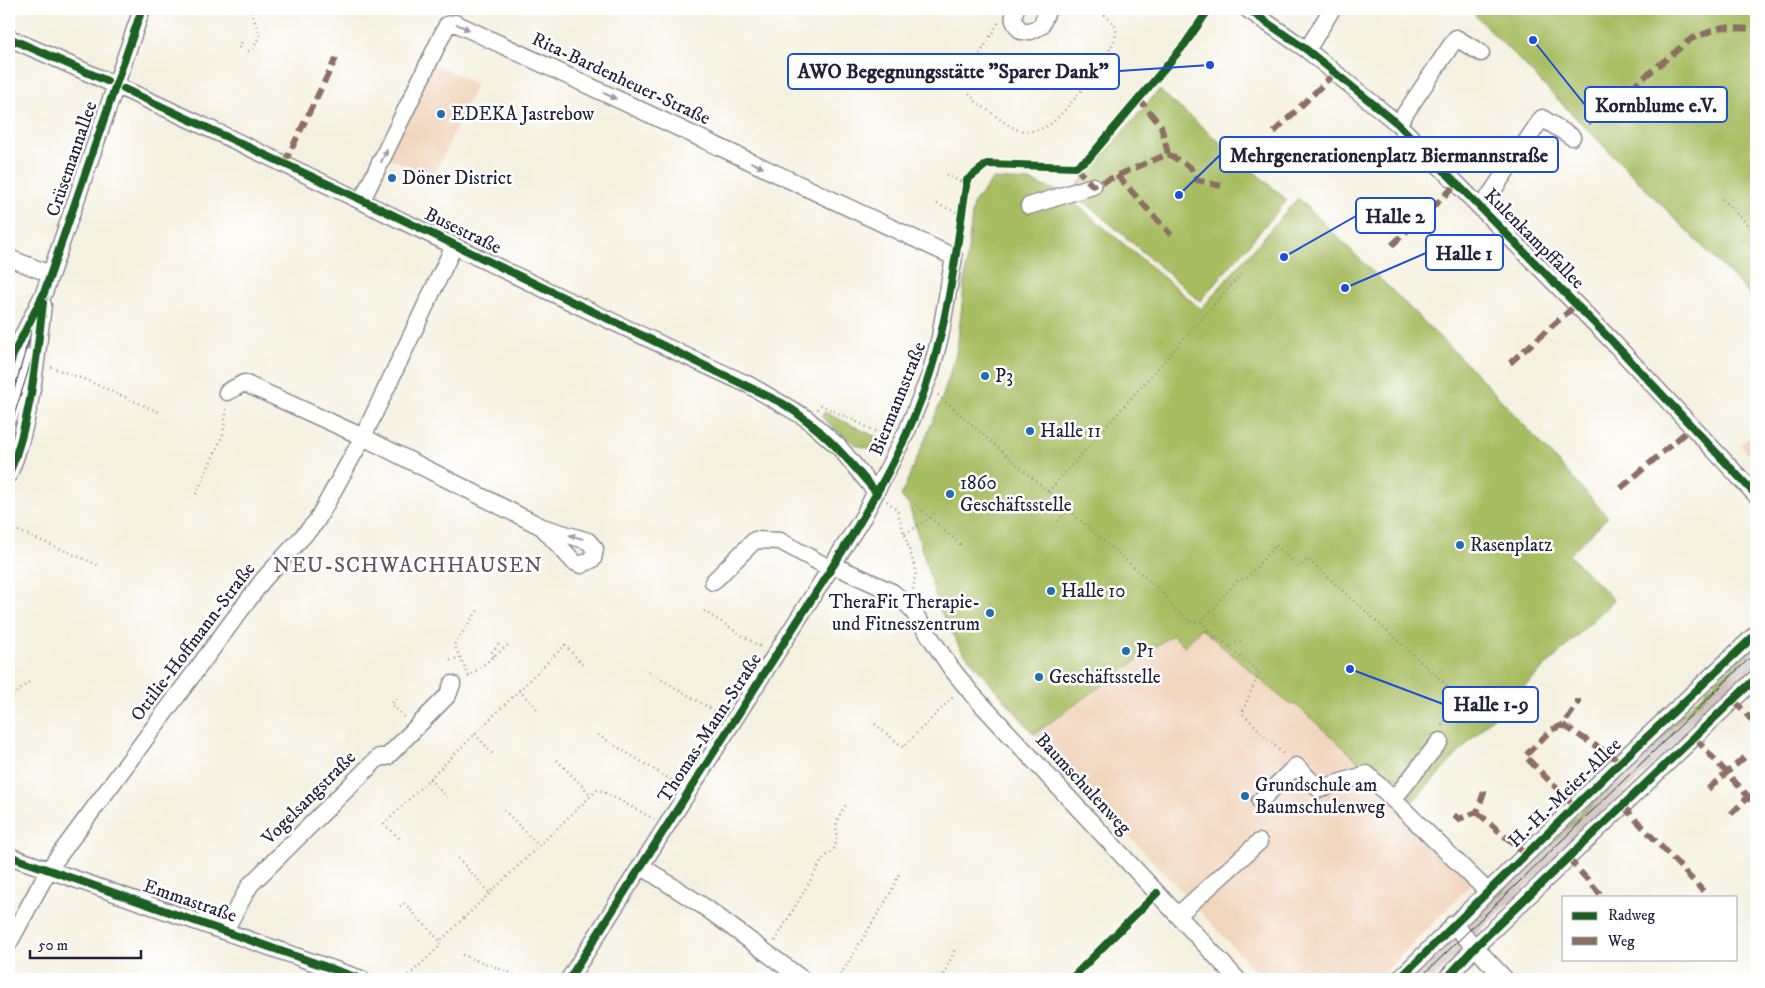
<svg xmlns="http://www.w3.org/2000/svg" width="1765" height="988" font-family="'IM FELL DW Pica',serif">
<style>
.built{fill:#f1d5bd}
.industrial{fill:#cec1ba}
.green{fill:#a7bd62;stroke:#64704e}
.lines{fill:none;stroke-linecap:round;stroke-linejoin:round}
.minor-casing{stroke:#8c8a8e;stroke-width:19}
.path{stroke:#8c8a8e;stroke-width:2.5;stroke-dasharray:1 4;stroke-linecap:butt}
.minor{stroke:#fff;stroke-width:16}
.tram{stroke:#22223b;stroke-width:1}
.quiet{stroke:#8d6e63;stroke-width:6;stroke-dasharray:12 6;stroke-linecap:butt}
.cycleway-casing{stroke:#fff;stroke-width:11}
.cycleway{stroke:#1b5e20;stroke-width:8}
.oneway{fill:#9c9ca7}
.poi-dot{fill:#1f6fb2;stroke:#fff;stroke-width:2}
.labels{text-anchor:middle;dominant-baseline:central;stroke-width:5;stroke-linejoin:round;paint-order:stroke}
.street-label{font-size:19px;fill:#22223b;stroke:#fff}
.poi-label{font-size:19px;fill:#22223b;stroke:#fff;text-anchor:start}
.quarter-label{font-size:21px;letter-spacing:1px;fill:#64535d;stroke:#fff}
.leader{fill:none;stroke:#1d4ed8;stroke-width:2}
.callout-dot{fill:#1d4ed8;stroke:#fff;stroke-width:2}
.callout{fill:#fff;stroke:#1d4ed8;stroke-width:2}
.callout-label{font-size:20px;text-anchor:middle;font-weight:bold;fill:#22223b}
</style>
<rect width="100%" height="100%" fill="#fff"/>
<filter id="ink" filterUnits="userSpaceOnUse"><feTurbulence type="fractalNoise" baseFrequency=".02" numOctaves="2"/><feDisplacementMap in="SourceGraphic" scale="10" xChannelSelector="R" yChannelSelector="G"/><feConvolveMatrix kernelMatrix="1 2 1 2 8 2 1 2 1" color-interpolation-filters="sRGB"/></filter>
<filter id="wash" filterUnits="userSpaceOnUse"><feTurbulence type="fractalNoise" baseFrequency=".0096" numOctaves="4" result="noise"/><feDisplacementMap in="SourceGraphic" scale="20" xChannelSelector="R" yChannelSelector="G"/><feGaussianBlur stdDeviation="1.12" result="paint"/><feColorMatrix in="noise" values="0 0 0 0 0 0 0 0 0 0 0 0 0 0 0 0 0 1.4 0 .05"/><feComposite in="paint" operator="in"/></filter>
<g filter="url(#wash)">
<rect width="100%" height="100%" fill="#f5f1e0"/>
<path class="built" d="M430 62 476 84 433 179 386 156Z
M1756 431V461L1740 445Z
M1200 628 1290 705 1294 703 1388 786 1479 876 1378 979H1263L1034 734 1172 634Z"/>
<path class="industrial" d="M1756 647V667L1485 926 1433 979H1414L1482 910Z"/>
<path class="green" d="M1469 9H1756V301Z
M1159 90 1287 200 1200 301 1072 191Z
M993 179 1029 181 1063 193 1201 309 1298 198 1480 377 1608 517 1569 555 1614 600 1489 721 1408 806 1294 703 1290 705 1201 628 1185 646 1172 635 1034 734 960 648 939 608 909 505 901 496 942 399 957 350 973 204Z
M824 412 885 441 882 447C857 454 839 432 822 417Z
M1756 642V647L1752 651 1475 918V913Z"/>
</g>
<g filter="url(#ink)">
<g class="lines">
<defs>
<path id="minor" d="M1016 9C1011 18 1014 23 1021 31H1031L1041 26 1048 9
M1247 9 1307 50 1398 124 1611 340 1756 495
M9 38C259 146 501 273 749 385L806 418 839 447 876 492
M1307 50 1332 9
M1398 124 1456 38 1481 53
M362 200 447 25 455 23 954 257 940 337 930 375 907 431 863 517 569 979
M1029 206 1093 186
M1481 208 1542 118 1572 137
M9 258 50 274
M9 367 13 355 44 293 142 9
M227 392 244 383 363 437 542 527 588 541 595 549 593 559 581 565 574 562 542 527
M9 417 28 358
M9 474C31 422 36 361 43 305
M833 565 892 592 910 607 951 668 972 694 1237 979
M713 582 755 540 780 541 831 569
M1393 800 1440 741
M1260 801 1296 766 1319 789 1367 774 1487 891
M9 856 361 979
M641 866 706 908 802 979
M1178 915 1259 842
M1453 924 1505 979
M225 930 250 885 379 757H387L448 695 452 684
M9 943 49 869 263 580 316 522 363 437 454 246
M1399 979 1613 769 1756 634
M1446 979 1475 947 1756 678"/>
</defs>
<use href="#minor" class="minor-casing"/>
<path class="path" d="M819 9 824 13 828 9
M998 23 965 80C967 97 976 102 989 111 1004 122 1017 135 1037 130 1042 129 1050 125 1054 121 1068 109 1118 48 1116 31 1115 21 1104 15 1096 9
M239 48 242 42
M248 51 253 49 260 35 250 9
M946 175 966 184
M1722 199 1756 233
M937 204 961 214
M51 367 86 380 161 413
M938 395 1162 592 1174 608 1190 622H1201L1237 581 1247 578 1276 545 1299 567 1308 559 1463 700 1441 726
M817 409 821 405 888 437
M1048 492 1242 273
M196 494 223 435 227 406
M887 501 897 510 916 571 913 590
M915 504 963 547
M1058 521 1068 510
M9 527 98 565
M905 534 930 518 936 511
M704 611 762 648
M1201 622 1229 647 1241 640
M1229 647 1259 672 1242 713 1284 755
M494 656 491 653 500 643
M450 660 460 658
M649 672 721 715
M469 676 454 645 478 610
M468 677 508 645
M519 690 537 709
M400 695 391 704 405 718
M9 699 29 682
M875 724 903 747 954 696
M475 734 493 754
M598 735 676 783
M557 760 591 795
M429 779 447 797
M504 810 538 845
M399 838 384 824 565 645 584 666
M458 858 489 892
M400 906 404 903 440 941
M775 941 824 857C842 849 834 835 837 822 838 816 844 809 846 804
M462 955 514 974
M405 979 439 947 440 941 598 789 654 819
M838 979 890 894 899 874
M942 979 956 947"/>
<use href="#minor" class="minor"/>
<path class="tram" d="M9 407 34 322
M9 431 27 375 56 267 146 9
M1419 979 1756 652"/>
<path class="quiet" d="M1588 123 1691 39 1722 27 1752 29
M1274 132 1335 73
M1168 154 1190 167 1197 180 1221 186
M284 164 336 58
M1075 167 1093 186 1168 154 1161 126 1139 99
M1117 175 1171 235
M1752 228 1756 224
M1392 245 1457 184
M1510 363 1576 305
M1621 488 1692 427
M1734 700 1756 725
M1563 725 1621 762
M1695 738 1756 805
M1708 789 1746 756
M1574 806 1525 756 1551 730 1563 725 1578 703V699
M1623 806 1703 891
M1477 812 1525 854
M1731 814 1748 797
M1454 815 1459 819 1477 812 1484 792 1482 788
M1754 839 1756 837
M1568 858 1603 897"/>
<defs>
<path id="cycleway" d="M1247 9 1307 50 1398 124 1611 340 1756 495
M9 38 107 81
M124 89 362 200 782 403C821 427 847 458 876 492
M9 367 13 355 44 293 142 9
M9 474C31 421 36 360 43 303
M9 856 361 979
M569 979 843 550C877 495 911 435 930 373 950 311 957 244 967 180L987 164 1075 167 1089 158 1185 44 1209 9
M1071 979 1157 893
M1399 979 1613 769 1756 634
M1446 979 1475 947 1756 678"/>
</defs>
<use href="#cycleway" class="cycleway-casing"/>
<use href="#cycleway" class="cycleway"/>
</g>
<defs><path id="oneway-solid" d="M-6-.8H1V-3.2L6.5 0L1 3.2V.8H-6Z" transform="scale(1.25)"/></defs>
<g class="oneway">
<use href="#oneway-solid" transform="translate(463 27) rotate(24)"/>
<use href="#oneway-solid" transform="translate(610 96) rotate(25)"/>
<use href="#oneway-solid" transform="translate(384 156) rotate(-64)"/>
<use href="#oneway-solid" transform="translate(757 165) rotate(25)"/>
<use href="#oneway-solid" transform="translate(576 537) rotate(-164)"/>
</g>
</g>
<g class="poi-dot">
<circle cx="441" cy="114" r="5"/>
<circle cx="392" cy="178" r="5"/>
<circle cx="985" cy="376" r="5"/>
<circle cx="1030" cy="431" r="5"/>
<circle cx="950" cy="494" r="5"/>
<circle cx="1460" cy="545" r="5"/>
<circle cx="1051" cy="591" r="5"/>
<circle cx="990" cy="613" r="5"/>
<circle cx="1126" cy="651" r="5"/>
<circle cx="1039" cy="677" r="5"/>
<circle cx="1245" cy="796" r="5"/>
</g>
<g class="labels">
<g class="street-label">
<text transform="translate(621 79) rotate(25)">Rita-Bardenheuer-Straße</text>
<text transform="translate(72 159) rotate(-71)">Crüsemannallee</text>
<text transform="translate(463 231) rotate(26)">Busestraße</text>
<text transform="translate(1534 239) rotate(45)">Kulenkampffallee</text>
<text transform="translate(898 399) rotate(-68)">Biermannstraße</text>
<text transform="translate(193 642) rotate(-53)">Ottilie-Hoffmann-Straße</text>
<text transform="translate(710 728) rotate(-57)">Thomas-Mann-Straße</text>
<text transform="translate(1083 784) rotate(47)">Baumschulenweg</text>
<text transform="translate(1565 793) rotate(-44)">H.-H.-Meier-Allee</text>
<text transform="translate(309 798) rotate(-45)">Vogelsangstraße</text>
<text transform="translate(190 901) rotate(19)">Emmastraße</text>
</g>
<g class="poi-label">
<text x="451" y="114">EDEKA Jastrebow</text>
<text x="402" y="178">Döner District</text>
<text x="995" y="376">P3</text>
<text x="1040" y="431">Halle 11</text>
<text x="960" y="483">1860<tspan x="960" dy="22">Geschäftsstelle</tspan></text>
<text x="1470" y="545">Rasenplatz</text>
<text x="1061" y="591">Halle 10</text>
<text x="980" y="602" text-anchor="end">TheraFit Therapie-<tspan x="980" dy="22">und Fitnesszentrum</tspan></text>
<text x="1136" y="651">P1</text>
<text x="1049" y="677">Geschäftsstelle</text>
<text x="1255" y="785">Grundschule am<tspan x="1255" dy="22">Baumschulenweg</tspan></text>
</g>
<g class="quarter-label">
<text x="408" y="566">NEU-SCHWACHHAUSEN</text>
</g>
</g>
<path class="leader" d="M1210 65L1119 71M1533 40L1585 105M1179 195L1220 155M1284 257L1356 216M1345 288L1426 253M1350 669L1443 704"/>
<g class="callout-dot">
<circle cx="1210" cy="65" r="5"/>
<circle cx="1533" cy="40" r="5"/>
<circle cx="1179" cy="195" r="5"/>
<circle cx="1284" cy="257" r="5"/>
<circle cx="1345" cy="288" r="5"/>
<circle cx="1350" cy="669" r="5"/>
</g>
<g class="callout">
<rect x="788" y="54" width="331" height="35" rx="5"/>
<rect x="1585" y="87" width="142" height="35" rx="5"/>
<rect x="1220" y="137" width="338" height="35" rx="5"/>
<rect x="1356" y="198" width="79" height="35" rx="5"/>
<rect x="1426" y="235" width="77" height="35" rx="5"/>
<rect x="1443" y="687" width="95" height="35" rx="5"/>
</g>
<g class="callout-label">
<text x="953" y="78">AWO Begegnungsstätte "Sparer Dank"</text>
<text x="1656" y="112">Kornblume e.V.</text>
<text x="1389" y="162">Mehrgenerationenplatz Biermannstraße</text>
<text x="1395" y="223">Halle 2</text>
<text x="1464" y="260">Halle 1</text>
<text x="1491" y="711">Halle 1-9</text>
</g>
<rect width="1765" height="988" fill="none" stroke="#fff" stroke-width="30"/>
<rect x="1562" y="896" width="175" height="65" fill="#ffffff" stroke="#a7a7b1"/>
<rect x="1572" y="912" width="25" height="8" fill="#1b5e20" stroke="#a7a7b1"/>
<text x="1608" y="920" font-size="15" fill="#22223b">Radweg</text>
<rect x="1572" y="937" width="25" height="8" fill="#8d6e63" stroke="#a7a7b1"/>
<text x="1608" y="946" font-size="15" fill="#22223b">Weg</text>
<path d="M30 950v8h111v-8" fill="none" stroke="#22223b" stroke-width="2.5"/>
<text x="38" y="950" font-size="15" fill="#22223b" stroke="#ffffff" stroke-width="4" paint-order="stroke">50 m</text>
</svg>
